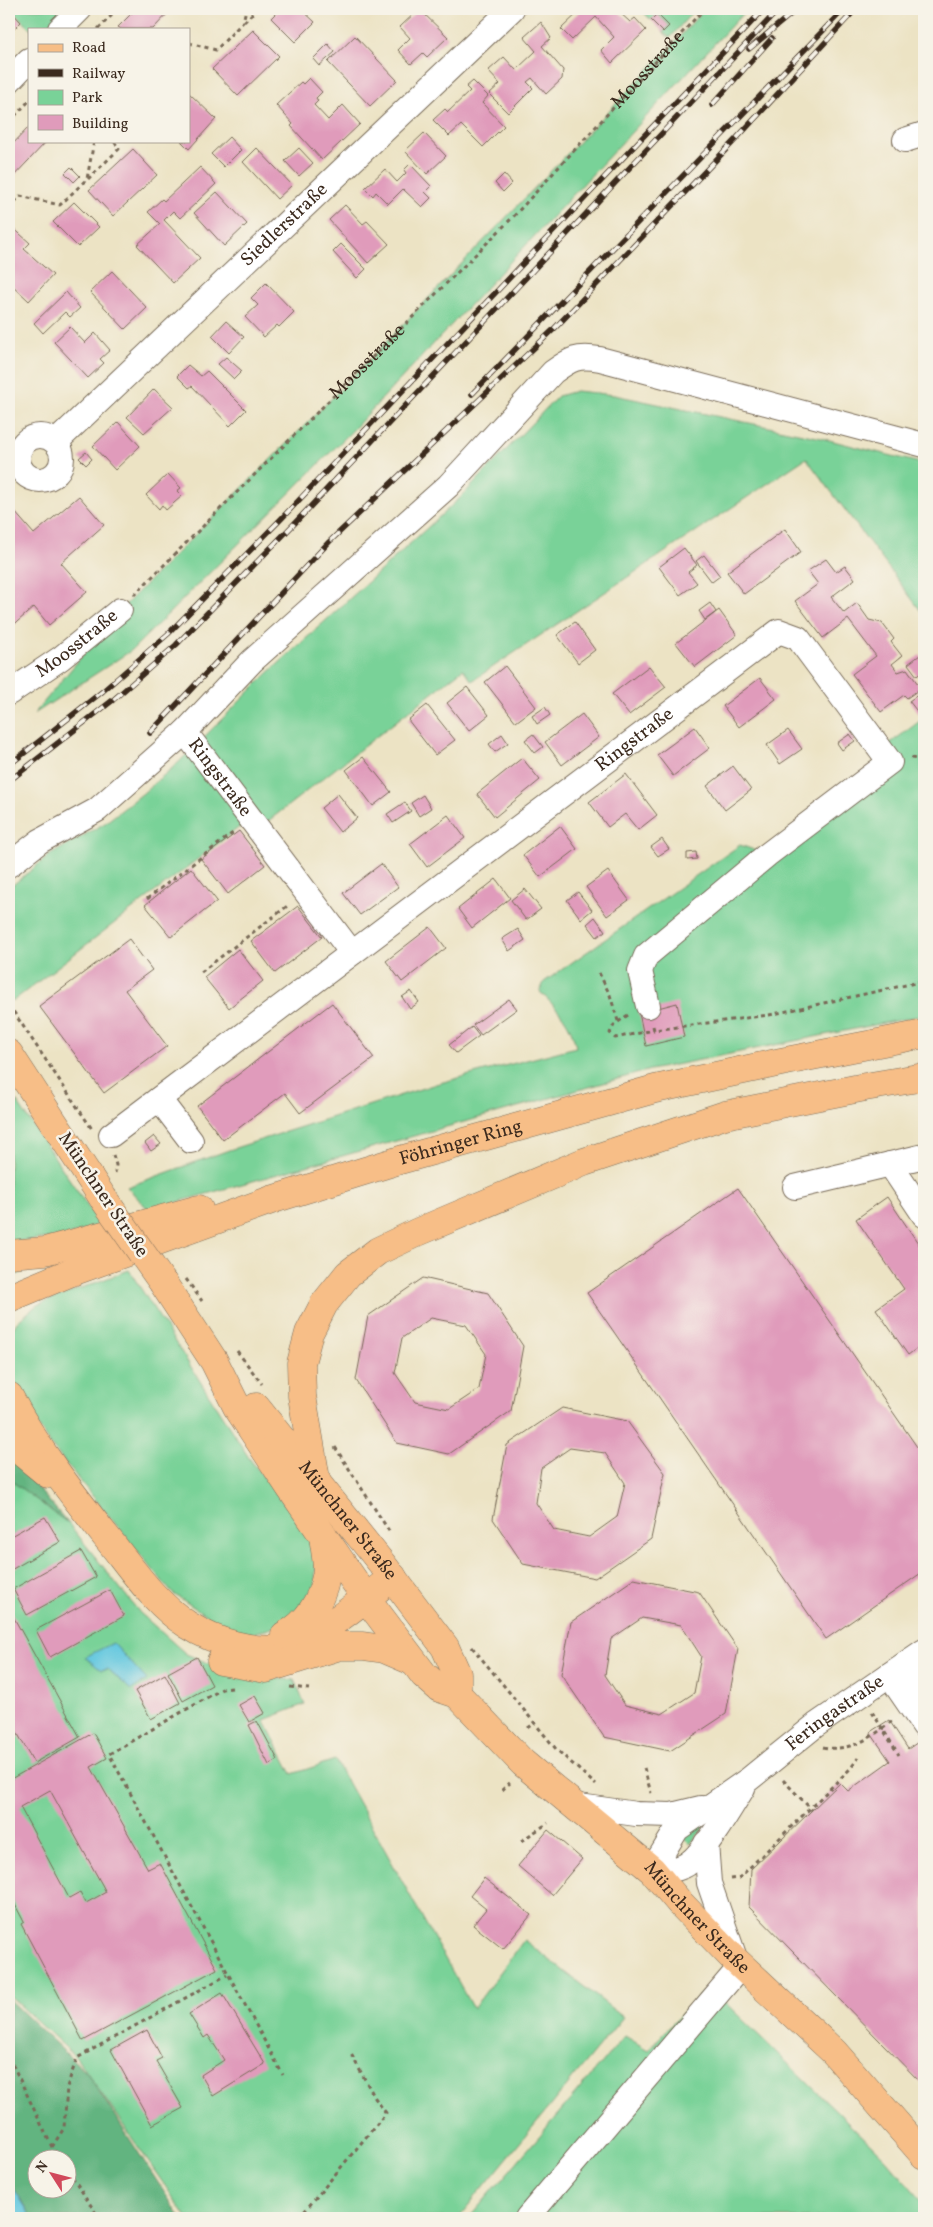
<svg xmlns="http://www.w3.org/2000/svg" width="933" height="2227" font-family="Vollkorn,serif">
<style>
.green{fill:#79d298;stroke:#5a7e5b}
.forest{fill:#62b480;stroke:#4e6f4f;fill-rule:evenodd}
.water{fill:#62c7df;stroke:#4e787e}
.building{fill:#e09bbb;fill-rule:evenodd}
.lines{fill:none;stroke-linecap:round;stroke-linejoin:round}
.minor-casing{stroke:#796b58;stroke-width:26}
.major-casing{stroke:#796b58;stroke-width:29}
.highway-casing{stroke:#796b58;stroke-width:29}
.path{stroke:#796b58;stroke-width:3;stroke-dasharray:4 4;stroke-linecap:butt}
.minor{stroke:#fff;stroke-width:24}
.major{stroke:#f7be87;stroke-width:28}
.highway{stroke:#f7be87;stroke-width:28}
.rail-casing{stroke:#3b2a1e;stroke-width:5.5}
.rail{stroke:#f7f3e8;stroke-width:4;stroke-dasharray:11;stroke-linecap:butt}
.major-bridge-casing{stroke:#796b58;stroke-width:29;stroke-linecap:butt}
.path-bridge{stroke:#796b58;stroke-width:3;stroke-dasharray:4 4;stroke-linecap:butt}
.major-bridge{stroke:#f7be87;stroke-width:28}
.labels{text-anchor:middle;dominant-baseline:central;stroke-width:5;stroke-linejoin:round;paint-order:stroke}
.street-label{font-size:19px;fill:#3b2a1e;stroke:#f7f3e8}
</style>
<rect width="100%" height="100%" fill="#f7f3e8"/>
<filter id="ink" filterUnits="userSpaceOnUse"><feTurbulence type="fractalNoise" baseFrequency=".02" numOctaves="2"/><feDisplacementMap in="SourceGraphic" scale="10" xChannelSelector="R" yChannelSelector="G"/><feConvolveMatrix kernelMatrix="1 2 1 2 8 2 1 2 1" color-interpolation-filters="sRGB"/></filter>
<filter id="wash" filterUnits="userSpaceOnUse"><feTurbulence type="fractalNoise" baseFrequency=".0096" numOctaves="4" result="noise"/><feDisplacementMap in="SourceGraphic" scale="20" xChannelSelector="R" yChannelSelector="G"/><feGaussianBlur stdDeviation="1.12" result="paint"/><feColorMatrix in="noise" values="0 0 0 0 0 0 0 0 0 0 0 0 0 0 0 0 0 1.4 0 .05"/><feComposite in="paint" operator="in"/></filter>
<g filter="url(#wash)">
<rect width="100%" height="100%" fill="#ece3c4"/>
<path class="green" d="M10 9H73L54 29H31Z
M640 9H695L670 38 663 32 669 25 657 14 651 20Z
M704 9H747L351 432 132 650 34 714 120 610 342 388 676 41Z
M576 391 614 395 817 437 924 464V615L806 458 472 681 463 669 258 829 250 819 13 1001 9 994V888L50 855 105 823 142 794 178 763 266 675 460 498 558 396Z
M924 718V1015L650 1070 149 1210 127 1187 229 1150 436 1084 576 1047C571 1022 558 1009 540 992L544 982 740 845 768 855 855 790 889 744Z
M9 1090 101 1226 61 1237 9 1242Z
M9 1266 23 1268 21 1273 9 1278Z
M129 1270 249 1458 307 1534 316 1565 315 1585 291 1619 269 1629 249 1634 226 1628 172 1593 50 1444 14 1389 9 1371V1336L17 1322 37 1305Z
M9 1479 69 1524 140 1613 186 1654 239 1676 294 1680 305 1704 264 1720 292 1774 335 1760 473 2009 524 1940 623 2017 458 2218H187L77 2058 9 1995Z
M713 1818 690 1844 682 1836Z
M708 1986 885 2158 924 2203V2218H469L625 2036 648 2050Z"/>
<path class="forest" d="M9 1455 69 1524 9 1479Z
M9 1999 87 2073 181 2218H32L9 2180ZM38 2160H68V2190H38Z"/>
<path class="water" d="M113 1643 147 1680 131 1690 108 1669 101 1670 85 1657Z
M9 2180 32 2218H9Z"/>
<g id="blocks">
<path class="building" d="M9 9 21 22 9 34Z
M136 9H172L153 29H121L118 27Z
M280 9H301L315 22 295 42 271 18Z
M419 9 448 37 427 57 423 53 411 64 398 50 410 38 400 27Z
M582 9H622L619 12 630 22 635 18 646 30 612 63 601 50 614 37 596 17 572 40 561 29Z
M657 14 669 26 663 32 651 20Z
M541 22 551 38 542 46 563 70 562 79 546 94 532 78 527 82 533 88 508 113 489 94 500 84 488 71 504 57 516 70 536 51 524 37Z
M253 30 279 56 238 96 212 69Z
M355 36 397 80 370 106 328 62Z
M328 44 335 52 319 66 313 59Z
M309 78 322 92 316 98 318 101 314 105 328 120 343 105 360 124 322 160 291 126 293 124 276 105 301 82 303 84Z
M473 81 488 96 482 103 504 126 483 147 461 125 449 136 433 120 445 109 448 112 470 91 466 87Z
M189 93 216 119 189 149 181 141H189Z
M29 127V141H47L9 181V148Z
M424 133 446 156 427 174 405 151Z
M229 137 241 150 224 167 211 154Z
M257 148 292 185 277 199 243 162Z
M299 148 313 163 299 176 285 161Z
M133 149 157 175 113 216 89 190Z
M410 164 431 186 425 192 431 198 422 207 403 189 388 204 376 192 373 196 365 188 385 169 397 182 406 173 404 170Z
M71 167 80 176 74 182 65 173Z
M200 167 216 184 180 218 173 211 164 220 200 258 173 283 137 245 160 224 148 212 162 199 164 201Z
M504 174 512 183 503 192 495 183Z
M217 192 247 224 224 246 194 213Z
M74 202 99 227 78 247 53 222Z
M345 205 363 224 367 221 389 244 368 263 329 220Z
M9 224 30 243 24 249 53 275 29 301 9 282Z
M341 244 366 269 357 278 333 252Z
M112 271 147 308 125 329 90 292Z
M266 283 294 312 279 327 277 325 264 337 245 317 258 305 251 298Z
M66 292 80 308 70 317 65 312 43 333 34 323Z
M226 321 244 337 229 353 212 336Z
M70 327 85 343 95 333 110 350 100 359 104 363 88 378 54 342Z
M226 357 242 371 234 379 218 364Z
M188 365 201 376 207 371 246 410 230 426 192 386 189 388 177 376Z
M154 389 173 407 144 433 127 417Z
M118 422 140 446 115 470 93 446Z
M86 452 92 459 86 465 79 458Z
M168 474 181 488 177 491 182 496 166 510 162 505 159 509 146 495Z
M79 496 104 525 61 563 87 592 49 625 34 607 9 629V516L14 511 34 534Z
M785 529 801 552 744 594 727 572Z
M684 548 697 565 688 572 697 583 680 595 659 567Z
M704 555 720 576 712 582 696 561Z
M826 559 836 572 845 566 855 579 831 597 844 613 857 603 869 620 882 623 894 639 891 642 902 656 892 664 898 672 907 669 921 688 907 698 904 695 881 712 852 674 876 656 848 619 823 638 795 601 818 584 808 571Z
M710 603 716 612 705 620 699 611Z
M719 610 737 635 695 667 676 643Z
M575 622 595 650 578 663 557 635Z
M920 655 924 661V670L917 676 908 664Z
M505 666 536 707 516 722 485 682Z
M649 666 666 687 629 715 612 694Z
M760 678 776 699 739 727 723 706Z
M467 687 489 715 469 731 447 703Z
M922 692 924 695V712L920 715 909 701Z
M427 705 455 740 435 755 408 720Z
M545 707 550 715 537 724 532 716Z
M582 714 599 737 562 765 545 742Z
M695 727 710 748 673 776 657 755Z
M788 730 802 749 780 764 767 745Z
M502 734 508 743 495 752 489 744Z
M533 734 543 747 535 753 525 740Z
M850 734 855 741 842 750 837 743Z
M363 757 391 792 373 806 346 770Z
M522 758 540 780 495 817 477 794Z
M733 766 751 790 725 810 707 786Z
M626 774 657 815 638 830 625 814 608 827 589 802Z
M338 794 357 818 340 832 321 808Z
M423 795 431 808 419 816 411 803Z
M405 802 411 811 393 823 387 814Z
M448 815 465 838 427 867 410 844Z
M560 826 577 849 540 877 523 855Z
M239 831 265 865 228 894 201 859Z
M662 839 669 849 658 856 651 847Z
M696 852 697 859 687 860V853Z
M381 864 398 887 360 915 343 893Z
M191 868 217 901 171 937 145 905Z
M608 871 629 900 607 916 586 887Z
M496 879 510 898 472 928 458 909Z
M525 889 541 909 526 920 511 900Z
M578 892 592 910 581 919 567 900Z
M298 906 322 937 275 973 251 941Z
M595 917 605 931 597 937 587 924Z
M430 927 446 948 402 982 386 961Z
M518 929 525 940 509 951 502 939Z
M129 939 152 970 125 990 167 1046 104 1093 39 1006Z
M238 949 263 981 229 1008 204 977Z
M411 991 419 1002 410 1009 402 997Z
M509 999 517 1009 481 1035 473 1025Z
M332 1003 374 1058 300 1113 285 1093 223 1140 197 1106Z
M677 1003 684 1037 646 1046 639 1013Z
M472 1027 479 1036 456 1053 449 1045Z
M154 1136 161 1144 151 1151 145 1143Z
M738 1188 924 1457V1571L826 1639 587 1293Z
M887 1197 924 1252V1343L908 1355 876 1309 904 1289 856 1219Z
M423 1278 488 1293 523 1346 511 1411 449 1454 397 1443 356 1380 368 1316ZM431 1318 466 1325 486 1354 479 1389 449 1409 415 1402 395 1373 402 1338Z
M562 1408 627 1421 665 1473 651 1539 595 1578 523 1564 493 1519 507 1445ZM570 1448 605 1453 625 1483 617 1517 589 1537 554 1530 536 1503 541 1468Z
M45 1517 60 1542 9 1571V1537Z
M81 1551 96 1577 27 1615 13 1589Z
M634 1579 699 1592 738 1649 726 1714 670 1751 604 1737 561 1674 571 1622ZM642 1618 681 1625 701 1656 694 1693 662 1714 625 1705 605 1675 611 1639Z
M110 1590 124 1616 50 1657 36 1630Z
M9 1609 80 1737 34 1763 9 1718Z
M197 1657 212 1685 183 1701 168 1673Z
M165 1674 180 1703 151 1719 135 1691Z
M255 1696 265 1713 249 1722 239 1705Z
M889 1720 908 1749 921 1740 924 1745V2086L749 1907 751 1869 840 1783 848 1791 890 1761 870 1732Z
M257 1721 278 1760 269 1765 249 1725Z
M93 1733 107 1758 91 1767 148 1869 160 1863 217 1969 83 2041 21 1924 24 1922 9 1893V1780ZM50 1790 106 1892 86 1903 80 1892 69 1898 20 1807Z
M548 1830 582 1859 552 1895 518 1866Z
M484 1878 531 1915 503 1949 473 1925 486 1909 470 1896Z
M222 1993 265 2064 213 2096 201 2075 224 2060 208 2035 204 2038 189 2014Z
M147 2030 162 2058 156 2061 183 2108 152 2125 111 2050Z"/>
</g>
</g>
<g filter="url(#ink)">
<use href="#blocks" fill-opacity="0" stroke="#796b58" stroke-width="1"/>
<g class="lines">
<defs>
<g id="minor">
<path d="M60 29 80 9"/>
<path d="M9 81 29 60"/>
<path d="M905 140 924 134"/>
<circle cx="40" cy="458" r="22"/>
<path id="s2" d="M56 442 512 9"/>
<path id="s3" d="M9 693 61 658 120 610"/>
<path d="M185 732 252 661 448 486 553 372C571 359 577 355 600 359L924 445"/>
<path id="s4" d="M9 865 40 841 97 810 185 732 352 953"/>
<path d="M159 1099 191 1141"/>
<path id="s5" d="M111 1135 779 631 798 638 890 762 767 855 646 956 640 971 648 1006"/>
<path d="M890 1164 924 1215"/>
<path d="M795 1187 924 1156"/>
<path d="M904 1665 924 1695"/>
<path d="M889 1675 924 1726"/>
<path d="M572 1805 636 1814 672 1815 701 1808"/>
<path d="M706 1843 709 1883 735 1958"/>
<path id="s6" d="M652 1870 677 1829 748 1780 816 1725 924 1651"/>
<path d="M652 1870C664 1870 680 1871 690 1862 707 1849 731 1807 743 1788"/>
<path d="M527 2218 741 1966"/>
</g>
<g id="major">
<path d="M9 1054 103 1198"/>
<path id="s7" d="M163 1283 214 1361 237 1407 289 1486 366 1598 424 1675 439 1688 457 1694 523 1763 652 1870 679 1902 735 1960 834 2052 924 2155"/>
<path id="s8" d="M256 1407 383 1565 445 1647 457 1674V1694"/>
</g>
<g id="highway">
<path d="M9 1254 45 1251 199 1209"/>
<path id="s9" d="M9 1298 69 1273 274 1199 400 1160 655 1089 781 1062 924 1034"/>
<path d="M9 1396C37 1451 77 1500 115 1548 136 1575 158 1606 188 1625 215 1642 253 1654 286 1648 310 1644 371 1594 393 1577"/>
<path d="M9 1442 48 1474"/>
<path d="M317 1485 302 1396 301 1363 309 1333 324 1304 348 1274 378 1251 418 1232 584 1162 725 1115 865 1087 924 1077"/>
<path d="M285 1635C307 1624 321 1602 326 1577 329 1565 324 1547 323 1535"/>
<path d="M221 1661 266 1669 340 1646H363L384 1649 412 1661"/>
</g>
</defs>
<use href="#minor" class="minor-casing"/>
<use href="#major" class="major-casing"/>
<use href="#highway" class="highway-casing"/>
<g class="path">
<path d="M244 22 257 9"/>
<path d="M98 29 118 9"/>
<path d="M189 43 216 50 243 22 246 9"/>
<path d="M9 122 29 101"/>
<path d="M88 179 119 149 114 141"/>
<path d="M9 208 20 196 60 205 87 179 94 141"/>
<path id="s1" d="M134 595 513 217 704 9"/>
<path d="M911 758 924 760"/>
<path d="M147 899 234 832"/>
<path d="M201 972 290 904"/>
<path d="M599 973 610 995 618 1021"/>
<path d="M9 1005 92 1129"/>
<path d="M628 1015 614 1025 610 1033 615 1038 654 1030"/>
<path d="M653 1026 654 1030 769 1015 924 981"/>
<path d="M113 1155 116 1165 115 1173"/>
<path d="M237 1351 262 1384"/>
<path d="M335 1447 391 1534"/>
<path d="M472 1647 556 1749 596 1785"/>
<path d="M290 1687 309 1689"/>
<path d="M232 1688 222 1689 109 1754 283 2075"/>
<path d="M872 1712 899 1755"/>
<path d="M528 1728 535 1723"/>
<path d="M823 1747C850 1753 875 1736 894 1719"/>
<path d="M644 1768 651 1793"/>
<path d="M783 1780 812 1810"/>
<path d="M502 1790 510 1783"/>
<path d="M521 1841 548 1823"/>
<path d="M730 1879 739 1878 851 1768 858 1758"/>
<path d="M9 2057 52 2147 61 2160"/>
<path d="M52 2147 64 2128 67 2087 77 2058 227 1975"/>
<path d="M68 2170 99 2218"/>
<path d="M299 2218 386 2113 375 2098 350 2052"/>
</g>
<use href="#minor" class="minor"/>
<use href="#major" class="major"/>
<use href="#highway" class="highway"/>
<defs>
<path id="rail" d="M749 49 797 9
M712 105 772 38
M472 394 844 9
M150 733 329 542 553 330 736 139 856 9
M9 765 103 691 168 634 282 518 764 9
M9 781 113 700 176 645 293 525 779 9"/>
</defs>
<use href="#rail" class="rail-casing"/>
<use href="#rail" class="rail"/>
<defs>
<path id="major-bridge" d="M103 1198 163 1283"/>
</defs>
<use href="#major-bridge" class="major-bridge-casing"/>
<path class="path-bridge" d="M186 1279 202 1301"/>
<use href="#major-bridge" class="major-bridge"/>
</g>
</g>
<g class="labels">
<g class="street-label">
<text stroke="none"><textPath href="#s1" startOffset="735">Moosstraße</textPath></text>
<text stroke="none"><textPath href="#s2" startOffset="315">Siedlerstraße</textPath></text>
<text stroke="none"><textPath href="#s1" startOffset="330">Moosstraße</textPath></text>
<text stroke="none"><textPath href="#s3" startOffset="84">Moosstraße</textPath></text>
<text stroke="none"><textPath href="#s5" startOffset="656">Ringstraße</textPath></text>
<text stroke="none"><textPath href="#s4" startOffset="279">Ringstraße</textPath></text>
<text stroke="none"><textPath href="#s9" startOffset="478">Föhringer Ring</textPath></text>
<text transform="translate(103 1195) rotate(56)">Münchner Straße</text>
<text stroke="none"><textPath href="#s8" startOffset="146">Münchner Straße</textPath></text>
<text stroke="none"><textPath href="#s6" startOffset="244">Feringastraße</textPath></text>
<text stroke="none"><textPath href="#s7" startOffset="839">Münchner Straße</textPath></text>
</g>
</g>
<rect width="933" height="2227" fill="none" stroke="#f7f3e8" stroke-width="30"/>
<rect x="28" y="28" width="162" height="115" fill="#f7f3e8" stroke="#aca397"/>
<rect x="38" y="44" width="25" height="8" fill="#f7be87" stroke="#aca397"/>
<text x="72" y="52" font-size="15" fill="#3b2a1e">Road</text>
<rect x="38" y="69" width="25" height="8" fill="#3b2a1e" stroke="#aca397"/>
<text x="72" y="78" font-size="15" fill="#3b2a1e">Railway</text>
<rect x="38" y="90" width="25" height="15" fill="#79d298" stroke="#aca397"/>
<text x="72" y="102" font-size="15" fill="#3b2a1e">Park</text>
<rect x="38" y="115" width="25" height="15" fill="#e09bbb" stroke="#aca397"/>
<text x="72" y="128" font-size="15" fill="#3b2a1e">Building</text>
<g transform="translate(52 2174) rotate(306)"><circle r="24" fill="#f7f3e8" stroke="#aca397"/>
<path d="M0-4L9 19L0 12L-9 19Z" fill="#d1495b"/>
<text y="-8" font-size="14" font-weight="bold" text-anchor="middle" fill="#3b2a1e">N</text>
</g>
</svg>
